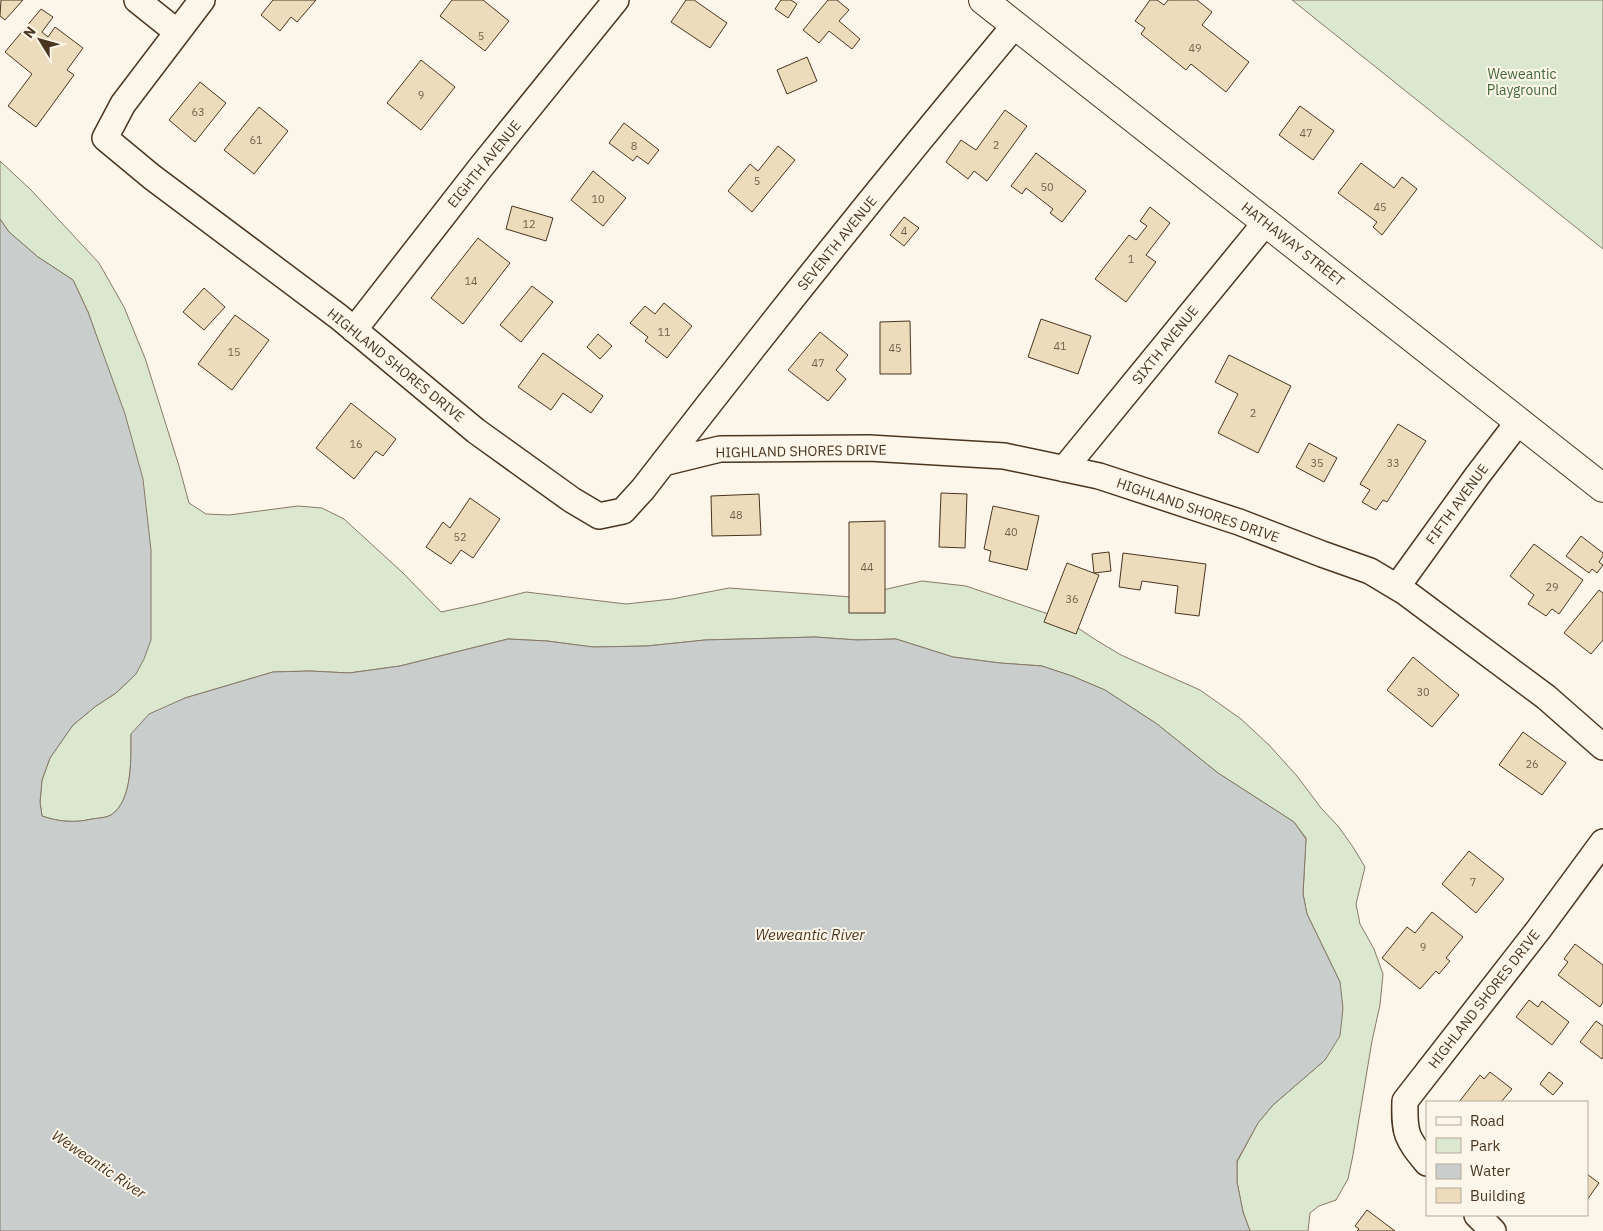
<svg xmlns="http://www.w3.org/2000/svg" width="1603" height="1231" font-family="'IBM Plex Sans',sans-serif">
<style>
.green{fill:#dce7d0;stroke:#887966}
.water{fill:#c9cecd;stroke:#887966}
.building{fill:#ecdcbc;stroke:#4a3520}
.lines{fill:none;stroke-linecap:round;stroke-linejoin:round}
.minor-casing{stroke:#4a3520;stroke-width:28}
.tertiary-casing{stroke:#4a3520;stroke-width:30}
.minor{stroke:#fbf6e9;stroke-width:25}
.tertiary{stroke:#fbf6e9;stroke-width:28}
.labels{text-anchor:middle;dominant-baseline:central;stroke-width:4;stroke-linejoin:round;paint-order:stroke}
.number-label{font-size:11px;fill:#725f47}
.park-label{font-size:14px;fill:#436837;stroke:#fbf6e9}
.street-label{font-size:14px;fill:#4a3520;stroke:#fbf6e9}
.water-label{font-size:15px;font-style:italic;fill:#4a3520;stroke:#fbf6e9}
</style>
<rect width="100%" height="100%" fill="#fbf6e9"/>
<path class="green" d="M1292 0H1603V249Z
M0 161 31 190 99 263 124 307 145 358 179 466 189 503 206 514 229 515 298 506 322 508 344 519 403 573 441 612 478 604 526 592 626 604 672 599 729 588 852 597 922 581 966 586 1066 620 1096 640 1121 655 1200 690 1241 719 1269 745 1297 776 1321 808 1338 826 1353 847 1365 867 1356 904 1360 924 1374 949 1383 974 1380 1005 1372 1041 1353 1155 1348 1179 1336 1200 1319 1206 1310 1213 1308 1231H1250L1243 1212 1237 1182V1162L1258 1123 1273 1105 1325 1060 1340 982 1307 914 1303 894 1306 838 1294 822 1218 773 1157 724 1105 690 1072 676 1042 666 1000 663 953 657 896 639 857 640 815 637 705 640 647 646 593 647 547 641 508 639 400 666 349 673 310 671 273 672 185 698 131 734C131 756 133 801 111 815 106 818 98 818 92 819 75 823 59 822 42 816L40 802 42 780 50 758 73 725 96 706 116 693 136 674 103 355 88 312 73 280 38 257 9 232 0 219Z"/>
<path class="water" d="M0 219 9 232 38 257 73 280 88 312 125 414 143 479 151 550V640L144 659 136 674 116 693 96 706 73 725 50 758 42 780 40 802 42 816C59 822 75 823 92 819 98 818 106 818 111 815 133 801 131 756 131 734L149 714 185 698 273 672 310 671 349 673 400 666 508 639 547 641 593 647 647 646 705 640 815 637 857 640 896 639 953 657 1000 663 1042 666 1072 676 1105 690 1157 724 1218 773 1294 822 1306 839 1303 894 1307 914 1340 982 1343 1008 1340 1036 1325 1060 1273 1105 1258 1123 1237 1161V1182L1243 1212 1250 1231H0Z"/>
<path class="building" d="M1 0H23L5 20 0 16Z
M273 0H316L297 22 291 17 280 31 261 15Z
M452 0H483L509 21 485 51 440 16Z
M686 0H694L727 23 710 48 671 22Z
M781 0H791L797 4 788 18 775 9Z
M828 0H837L849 10 839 21 860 39 852 49 829 31 819 43 803 30Z
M1150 0H1157L1164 5 1168 0H1197L1212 12 1202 25 1249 62 1226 92 1191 64 1186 70 1141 34 1145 28 1135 21Z
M41 9 53 17 42 32 48 37 55 27 83 48 67 70 74 75 36 127 8 106 32 74 5 52Z
M807 57 817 81 787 94 777 70Z
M421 60 455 87 421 130 387 103Z
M200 82 226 103 195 142 169 120Z
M1300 106 1334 131 1313 160 1279 135Z
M259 107 288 131 254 174 224 150Z
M1005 110 1027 126 987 181 974 171 968 179 946 162 961 140 976 150Z
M624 123 659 150 648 164 637 156 633 161 609 143Z
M778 146 795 160 752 212 728 191 750 164 758 171Z
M1036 153 1086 191 1062 222 1050 213 1053 209 1026 188 1022 194 1011 186Z
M1361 163 1394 188 1402 177 1417 189 1382 235 1373 227 1377 222 1338 193Z
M593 171 626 198 603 226 571 200Z
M512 206 553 218 546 241 506 229Z
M1150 207 1170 223 1146 255 1156 262 1126 302 1095 279 1129 235 1136 240 1147 226 1140 221Z
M904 217 919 228 904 246 890 235Z
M478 238 510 263 463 324 431 298Z
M532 286 553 302 521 342 500 325Z
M204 288 225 307 204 330 183 312Z
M664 303 692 326 667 358 645 341 648 337 630 323 645 306 655 314Z
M235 315 269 340 232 390 198 364Z
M1041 319 1091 336 1078 374 1028 357Z
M910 321 911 374H880V322Z
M820 332 848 355 836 370 846 379 828 401 788 370Z
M598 334 612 346 600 359 587 347Z
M543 353 603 396 591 413 563 393 551 410 518 387Z
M1229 355 1291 386 1258 453 1218 433 1238 394 1215 382Z
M351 403 396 439 383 456 376 451 354 479 316 448Z
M1398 424 1426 441 1387 502 1383 500 1376 510 1362 502 1370 490 1360 484Z
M1309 443 1337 458 1324 482 1296 467Z
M941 493 967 494 965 548 939 547Z
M759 494 761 535 712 536 711 496Z
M470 498 500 519 473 558 461 550 451 564 426 547 443 522 450 528Z
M993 506 1039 516 1027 570 989 561 991 551 984 549Z
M885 521V613H849V522Z
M1581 536 1603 553V556L1599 562 1603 565 1597 573 1592 569 1589 573 1566 556Z
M1534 544 1583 580 1559 614 1552 609 1546 616 1528 604 1534 595 1510 576Z
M1109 552 1111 571 1094 573 1092 554Z
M1123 553 1206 564 1199 616 1175 613 1178 586 1142 581 1140 590 1119 587Z
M1067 563 1099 575 1076 634 1044 622Z
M1599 590 1603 593V640L1591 654 1564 633Z
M1413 657 1459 695 1432 727 1387 690Z
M1523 732 1566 763 1542 795 1499 765Z
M1469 851 1504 879 1476 913 1442 884Z
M1432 912 1463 937 1446 958 1450 961 1439 974 1436 971 1420 989 1382 958 1407 927 1415 933Z
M1575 944 1603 965V1002L1600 1007 1558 975 1568 962 1564 959Z
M1529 1000 1538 1007 1542 1001 1569 1022 1552 1045 1516 1017Z
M1596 1021 1603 1026V1057L1602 1059 1580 1042Z
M1490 1072 1512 1089 1501 1102H1459L1480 1075 1484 1079Z
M1549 1072 1563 1083 1553 1095 1540 1084Z
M1587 1174 1599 1183 1587 1200Z
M1367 1210 1395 1231H1357L1359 1229 1355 1226Z"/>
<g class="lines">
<defs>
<path id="minor" d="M137 0 177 32
M202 0 123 104 105 138 152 177 339 317 476 431 572 500 599 516 623 511 643 489C764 332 888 177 1015 25
M354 330 481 167 616 0
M663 463 720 449 869 448 1004 456 1099 476 1239 522 1322 554 1370 571 1405 592 1546 697 1603 747
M1064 469 1266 222
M1397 587 1477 476 1519 421
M1427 1163C1406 1138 1404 1133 1405 1101L1539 929 1603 842
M1477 1215 1493 1231"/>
<path id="tertiary" d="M983 0 1603 488"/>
</defs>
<use href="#minor" class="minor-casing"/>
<use href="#tertiary" class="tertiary-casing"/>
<use href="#minor" class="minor"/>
<use href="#tertiary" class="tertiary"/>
</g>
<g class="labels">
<g class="number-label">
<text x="481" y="36">5</text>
<text x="1195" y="48">49</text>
<text x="421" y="95">9</text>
<text x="198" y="112">63</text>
<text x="1306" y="133">47</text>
<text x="256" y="140">61</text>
<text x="996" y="145">2</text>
<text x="634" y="146">8</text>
<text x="757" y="181">5</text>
<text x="1047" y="187">50</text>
<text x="598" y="199">10</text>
<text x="1380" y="207">45</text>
<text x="529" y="224">12</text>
<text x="904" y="231">4</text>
<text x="1131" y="259">1</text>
<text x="471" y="281">14</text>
<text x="664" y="332">11</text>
<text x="1060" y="346">41</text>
<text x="895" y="348">45</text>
<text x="234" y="352">15</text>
<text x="818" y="363">47</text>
<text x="1253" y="413">2</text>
<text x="356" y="444">16</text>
<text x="1317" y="463">35</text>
<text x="1393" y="463">33</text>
<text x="736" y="515">48</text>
<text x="1011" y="532">40</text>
<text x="460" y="537">52</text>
<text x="867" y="567">44</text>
<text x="1552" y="587">29</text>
<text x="1072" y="599">36</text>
<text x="1423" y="692">30</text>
<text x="1532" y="764">26</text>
<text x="1473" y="882">7</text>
<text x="1423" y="947">9</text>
</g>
<g class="park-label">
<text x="1522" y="74">Weweantic<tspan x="1522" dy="16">Playground</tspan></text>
</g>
<g class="street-label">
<text transform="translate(484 164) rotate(-51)">EIGHTH AVENUE</text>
<text transform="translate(837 243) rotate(-51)">SEVENTH AVENUE</text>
<text transform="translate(1293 244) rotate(38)">HATHAWAY STREET</text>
<text transform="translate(1165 345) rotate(-51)">SIXTH AVENUE</text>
<text transform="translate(396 365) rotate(39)">HIGHLAND SHORES DRIVE</text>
<text transform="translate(801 451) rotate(-1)">HIGHLAND SHORES DRIVE</text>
<text transform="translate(1457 504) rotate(-54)">FIFTH AVENUE</text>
<text transform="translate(1198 510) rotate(19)">HIGHLAND SHORES DRIVE</text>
<text transform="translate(1484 999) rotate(-52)">HIGHLAND SHORES DRIVE</text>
</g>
<g class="water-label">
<text x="810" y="934">Weweantic River</text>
<text transform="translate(99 1164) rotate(34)">Weweantic River</text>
</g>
</g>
<rect x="1426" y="1101" width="162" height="115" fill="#fbf6e9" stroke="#b4a999"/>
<rect x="1436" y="1117" width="25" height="8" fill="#fbf6e9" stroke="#b4a999"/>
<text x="1470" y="1126" font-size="15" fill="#4a3520">Road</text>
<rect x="1436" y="1138" width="25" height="15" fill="#dce7d0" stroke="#b4a999"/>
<text x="1470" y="1151" font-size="15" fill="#4a3520">Park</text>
<rect x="1436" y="1164" width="25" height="15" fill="#c9cecd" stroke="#b4a999"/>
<text x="1470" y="1176" font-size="15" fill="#4a3520">Water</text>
<rect x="1436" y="1188" width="25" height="15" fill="#ecdcbc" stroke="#b4a999"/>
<text x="1470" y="1201" font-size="15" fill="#4a3520">Building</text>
<g transform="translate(40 40) rotate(307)" stroke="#fbf6e9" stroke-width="4" paint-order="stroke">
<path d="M0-4L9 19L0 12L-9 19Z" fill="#4a3520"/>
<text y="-8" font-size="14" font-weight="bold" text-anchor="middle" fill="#4a3520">N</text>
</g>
</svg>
